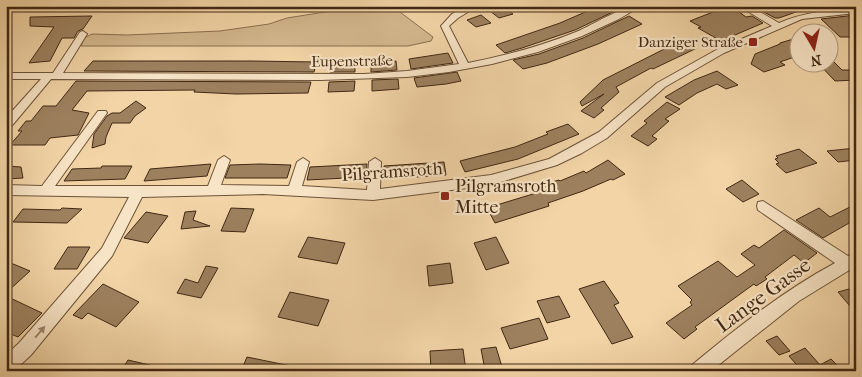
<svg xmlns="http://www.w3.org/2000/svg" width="862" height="377" font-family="'IM FELL French Canon',serif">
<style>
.green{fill:#d4b78d;stroke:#8a7050}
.building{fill:#9d815f;stroke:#402813}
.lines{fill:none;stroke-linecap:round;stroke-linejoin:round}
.minor-casing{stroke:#6c5338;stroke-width:2}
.minor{fill:#f7e3c5;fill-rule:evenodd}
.oneway{fill:#9c866c}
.poi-dot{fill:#8f2418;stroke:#f7e3c5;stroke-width:2}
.labels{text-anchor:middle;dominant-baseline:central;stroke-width:4.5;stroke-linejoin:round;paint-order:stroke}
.far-poi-label{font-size:15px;fill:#402813;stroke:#f7e3c5;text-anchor:end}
.far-street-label{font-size:15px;fill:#402813;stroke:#f7e3c5}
.street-label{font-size:18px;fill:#402813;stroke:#f7e3c5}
.poi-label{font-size:18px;fill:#402813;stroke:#f7e3c5;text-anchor:start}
.near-street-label{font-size:21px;fill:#402813;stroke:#f7e3c5}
</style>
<rect width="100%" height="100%" fill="#f2d4a6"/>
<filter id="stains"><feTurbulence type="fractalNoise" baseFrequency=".004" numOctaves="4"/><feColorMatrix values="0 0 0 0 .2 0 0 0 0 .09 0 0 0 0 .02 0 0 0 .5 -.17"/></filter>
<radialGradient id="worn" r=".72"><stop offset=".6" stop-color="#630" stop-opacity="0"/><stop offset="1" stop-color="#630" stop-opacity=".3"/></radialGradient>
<path class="green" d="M363 6H392L433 37 431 41 408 46H81L84 38 92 34 127 35 220 31 269 24 287 18Z"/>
<path class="building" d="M599 6H609L617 10 575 30 522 48 505 53 496 45 560 23Z
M712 6H731L746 17 752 16 763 23 721 41 698 28 701 27 690 21 718 10Z
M782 6H854L813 11 810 7 779 18H775L764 12Z
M504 7 513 14 499 18 490 11Z
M481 15 491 23 476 27 467 20Z
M856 15V37H840L821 19Z
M92 16 83 29 78 31 74 38H62L50 61 29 63 54 27 30 26V17Z
M629 16 642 24 598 44 547 63 523 69 513 60 539 54 583 38Z
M800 37V55L780 62 785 65 764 72 751 64 755 54 780 44V43Z
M678 42 681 44 686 42 697 48 653 69 651 68 616 87 619 92 601 108 604 110 594 118 581 111 604 94 582 106 580 102 603 80Z
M448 53 453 63 411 69 409 59Z
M93 61H251L317 62 314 72 84 71Z
M355 61V72H330L331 62Z
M371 61H396L397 70 371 72Z
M817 62H834L842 70H856V80L835 81Z
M717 71 738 85 726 89 717 84 697 93 679 105 665 97 694 80Z
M457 72 461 81 446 84 417 87 414 78Z
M398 79 399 89 372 91V80Z
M76 81 311 82 308 93 236 94 194 92 195 90 87 91 72 110 89 113 78 135 50 138 45 145H10L22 131H18L26 121H31L43 106H56Z
M355 81 354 91 328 92 329 82Z
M136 101 146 108 135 116 130 123H112L106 137 105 144 92 148 94 134 107 116 112 113H120Z
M667 102 680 109 665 119 669 121 652 136 657 139 648 146 631 136 647 123 644 121Z
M568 124 579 134 518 159 465 172 460 161 515 147 548 134 546 132Z
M856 148V160L838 162 827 151Z
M799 149 817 163 786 173 776 164 779 163 775 159 778 158 776 156Z
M608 160 625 174 613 180 611 179 583 191 548 203 549 206 495 223 487 208 546 190 542 185 559 180 560 181 584 171 586 173Z
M444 162 446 175 385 179 384 166Z
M211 164 207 176 144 181 150 169Z
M260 164 291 165 287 178H225L230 165Z
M367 164 366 177 307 180 310 167Z
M6 166 21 167 23 178 6 179Z
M102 166H132L125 179 64 181 72 169 101 168Z
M742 180 759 194 743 202 726 189Z
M856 204V219L823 238 796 220 819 208 830 217Z
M62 208 82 209 67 223 13 222 23 209 60 210Z
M231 208 254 209 245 232 221 231Z
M196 211 193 220 210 226 181 229 185 212Z
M146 212 168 216 148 243 124 238Z
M784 230 817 253 804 263 794 255 765 277 767 279 756 286 754 284 732 300 695 327 697 329 684 339 666 323 692 305 690 302 692 300 678 286 718 261 737 277 755 265 741 254 754 245 759 248Z
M308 237 345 243 337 264 298 257Z
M496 237 509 263 486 270 474 243Z
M68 247H90L77 269H54Z
M6 261 30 271 6 293Z
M450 263 453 283 429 286 427 266Z
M206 266 218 268 201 298 177 293 185 279 198 283Z
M604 281 619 303 614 305 633 337 612 344 579 289Z
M103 284 139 302 116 327 88 313 82 319 73 315Z
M849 289 856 297V313L838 292Z
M290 292 329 300 318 326 278 317Z
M6 296 42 313 18 337 6 332Z
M559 296 570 317 547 323 537 301Z
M539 318 548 339 510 349 501 328Z
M777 336 790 351 779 355 766 341Z
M496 347 502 367 485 370 481 349Z
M805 348 820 365 831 359 843 371H802L789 356Z
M463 349 466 371H431L430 351Z
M247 357 291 366V371H241Z
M128 360 158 367 157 371H121Z"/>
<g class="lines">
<defs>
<path id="minor" d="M467 6H478L458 18 449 26 468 63C505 56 541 46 576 32 595 24 621 6 641 6L619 19 582 36 538 52 492 64 449 72 407 77 320 80 51 79 10 128 6 129V118L41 79H6V73H53L80 32 83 31 87 34 63 73 364 74 407 71 459 64 441 26 452 14Z
M739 6H750L779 23C804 12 829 10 856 8V13L802 19 724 53 665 87 607 138 582 153 557 165 491 185 373 200 263 194 142 197 112 256 31 355 14 371H6V355L19 343 102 248 129 197 6 195V185L42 186 98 111H106L107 113 55 186H208L218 160 224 156 230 160 221 185 289 186 297 162 303 158 309 162 302 186 367 190 369 162 375 158 381 162 380 189 491 175 549 159 599 132 657 83 718 49 772 26Z
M763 201 848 256 856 253V266L799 301 711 371H690L692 365C737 328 783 291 835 263L758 210 757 206 758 202Z"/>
</defs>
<use href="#minor" class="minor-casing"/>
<use href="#minor" class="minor"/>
</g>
<defs><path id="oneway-solid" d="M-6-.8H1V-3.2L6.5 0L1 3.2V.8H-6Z" transform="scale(1.25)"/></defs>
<use class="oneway" href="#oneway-solid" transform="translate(40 332) rotate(-49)"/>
<g class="poi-dot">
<rect x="748" y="37" width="10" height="10" rx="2.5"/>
<rect x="440" y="191" width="10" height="10" rx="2.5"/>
</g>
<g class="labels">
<g class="far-poi-label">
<text x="743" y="42">Danziger Straße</text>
</g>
<g class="far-street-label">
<text transform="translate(352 61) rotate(-1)">Eupenstraße</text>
</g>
<g class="street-label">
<text transform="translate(392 172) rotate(-4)">Pilgramsroth</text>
</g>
<g class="poi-label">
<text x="455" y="186">Pilgramsroth<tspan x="455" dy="21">Mitte</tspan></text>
</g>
<g class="near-street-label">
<text transform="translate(763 295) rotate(-36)">Lange Gasse</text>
</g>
</g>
<rect width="862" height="377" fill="none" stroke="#f2d4a6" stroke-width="25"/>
<rect x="8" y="8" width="847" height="362" fill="none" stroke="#402813" stroke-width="2.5"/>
<rect x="12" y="12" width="837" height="352" fill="none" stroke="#402813"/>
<g transform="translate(814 48) rotate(171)"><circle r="24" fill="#f7e3c5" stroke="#ae987e"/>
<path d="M0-4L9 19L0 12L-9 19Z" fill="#8f2418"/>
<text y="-8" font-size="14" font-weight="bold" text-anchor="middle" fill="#402813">N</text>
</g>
<rect width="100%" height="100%" filter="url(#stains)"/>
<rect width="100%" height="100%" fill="url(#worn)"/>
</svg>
